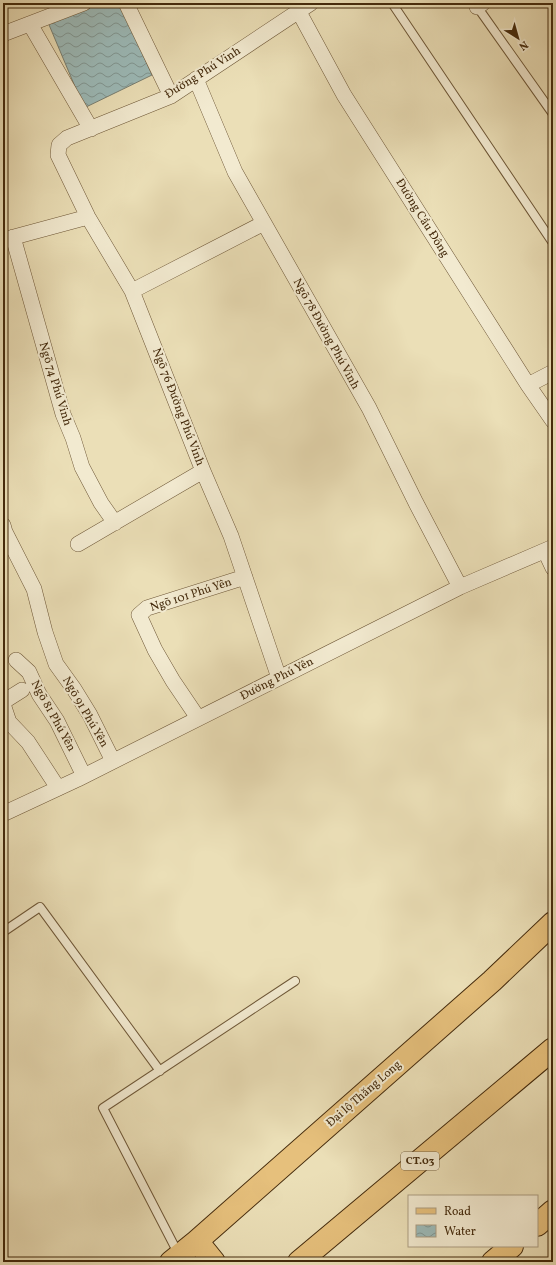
<svg xmlns="http://www.w3.org/2000/svg" width="556" height="1265" font-family="Vollkorn,serif">
<style>
.water{fill:url(#water-waves);stroke:#798073}
.lines{fill:none;stroke-linecap:round;stroke-linejoin:round}
.lane-casing{stroke:#6e5737;stroke-width:10}
.street-casing{stroke:#6e5737;stroke-width:16}
.primary-casing{stroke:#442a0c;stroke-width:24}
.highway-casing{stroke:#442a0c;stroke-width:24}
.lane{stroke:#f2ead0;stroke-width:8}
.street{stroke:#f2ead0;stroke-width:15}
.primary{stroke:#e6c07c;stroke-width:22}
.highway{stroke:#e6c07c;stroke-width:22}
.labels{text-anchor:middle;dominant-baseline:central;stroke-width:4;stroke-linejoin:round;paint-order:stroke}
.shield{fill:#f2ead0;stroke:#786447;stroke-width:1}
.shield-label{font-size:11px;font-weight:bold;fill:#442a0c}
.street-label{font-size:12px;fill:#442a0c;stroke:#f2ead0}
</style>
<defs>
<pattern id="water-waves" width="16" height="10" patternUnits="userSpaceOnUse"><rect width="16" height="10" fill="#9cbab8"/><path d="M0 5q4-4 8 0t8 0" fill="none" stroke="#819794"/></pattern>
</defs>
<rect width="100%" height="100%" fill="#ebdfb7"/>
<filter id="stains"><feTurbulence type="fractalNoise" baseFrequency=".005" numOctaves="4"/><feColorMatrix values="0 0 0 0 .2 0 0 0 0 .09 0 0 0 0 .02 0 0 0 .5 -.17"/></filter>
<radialGradient id="worn" r=".72"><stop offset=".6" stop-color="#630" stop-opacity="0"/><stop offset="1" stop-color="#630" stop-opacity=".3"/></radialGradient>
<path class="water" d="M93 3H120L152 75 84 108 47 20Z"/>
<g class="lines">
<defs>
<path id="lane" d="M392 3 553 243
M476 5 553 114
M3 932 40 907 160 1071
M179 1255 103 1108 295 981"/>
<path id="street" d="M126 3 171 96
M297 3 299 12 344 95 528 385 553 421
M477 7 483 3
M30 24 91 129
M3 34 84 3
M196 79 235 172 369 408 416 503 460 587
M13 237 63 414 73 438 82 467 101 503 115 523
M3 240 88 217
M132 291 264 223
M528 385 553 372
M3 525 5 532 34 589 45 632 56 664 74 689 90 715 113 761
M78 544 203 471
M545 551 553 568
M16 660 29 672 39 694 57 721 84 776
M279 678 231 536 203 471 132 291 88 217 58 155 59 145 67 138 171 96 311 3
M3 702 22 690
M3 704 9 722 28 742 58 788
M198 718 173 681 155 650 139 615 147 608 245 577
M3 814 78 779 460 587 553 547"/>
<path id="primary" d="M197 1241 214 1262
M171 1262 197 1241 492 981 553 923"/>
<path id="highway" d="M537 1225 553 1211
M299 1262 553 1049
M493 1262 512 1246"/>
</defs>
<use href="#lane" class="lane-casing"/>
<use href="#street" class="street-casing"/>
<use href="#primary" class="primary-casing"/>
<use href="#highway" class="highway-casing"/>
<use href="#lane" class="lane"/>
<use href="#street" class="street"/>
<use href="#primary" class="primary"/>
<use href="#highway" class="highway"/>
</g>
<g class="labels">
<rect class="shield" x="401" y="1152" width="38" height="18" rx="3"/>
<g class="shield-label">
<text x="420" y="1161">CT.03</text>
</g>
<g class="street-label">
<text transform="translate(203 73) rotate(-32)">Đường Phú Vinh</text>
<text transform="translate(422 218) rotate(58)">Đường Cầu Đông</text>
<text transform="translate(326 334) rotate(61)">Ngõ 78 Đường Phú Vinh</text>
<text transform="translate(55 384) rotate(73)">Ngõ 74 Phú Vinh</text>
<text transform="translate(178 407) rotate(69)">Ngõ 76 Đường Phú Vinh</text>
<text transform="translate(191 595) rotate(-18)">Ngõ 101 Phú Yên</text>
<text transform="translate(277 679) rotate(-27)">Đường Phú Yên</text>
<text transform="translate(85 712) rotate(60)">Ngõ 91 Phú Yên</text>
<text transform="translate(53 716) rotate(61)">Ngõ 81 Phú Yên</text>
<text transform="translate(364 1094) rotate(-41)">Đại lộ Thăng Long</text>
</g>
</g>
<rect width="556" height="1265" fill="none" stroke="#ebdfb7" stroke-width="16"/>
<rect x="4" y="4" width="548" height="1257" fill="none" stroke="#442a0c" stroke-width="2"/>
<rect x="8" y="8" width="540" height="1249" fill="none" stroke="#442a0c"/>
<rect x="408" y="1195" width="130" height="52" fill="#f2ead0" stroke="#ac9d82"/>
<rect x="416" y="1208" width="20" height="6" fill="#e6c07c" stroke="#ac9d82"/>
<text x="444" y="1215" font-size="12" fill="#442a0c">Road</text>
<rect x="416" y="1225" width="20" height="12" fill="url(#water-waves)" stroke="#ac9d82"/>
<text x="444" y="1235" font-size="12" fill="#442a0c">Water</text>
<g transform="translate(518 38) rotate(143)" stroke="#f2ead0" stroke-width="3" paint-order="stroke">
<path d="M0-3L7 15L0 10L-7 15Z" fill="#442a0c"/>
<text y="-6" font-size="11" font-weight="bold" text-anchor="middle" fill="#442a0c">N</text>
</g>
<rect width="100%" height="100%" filter="url(#stains)"/>
<rect width="100%" height="100%" fill="url(#worn)"/>
</svg>
